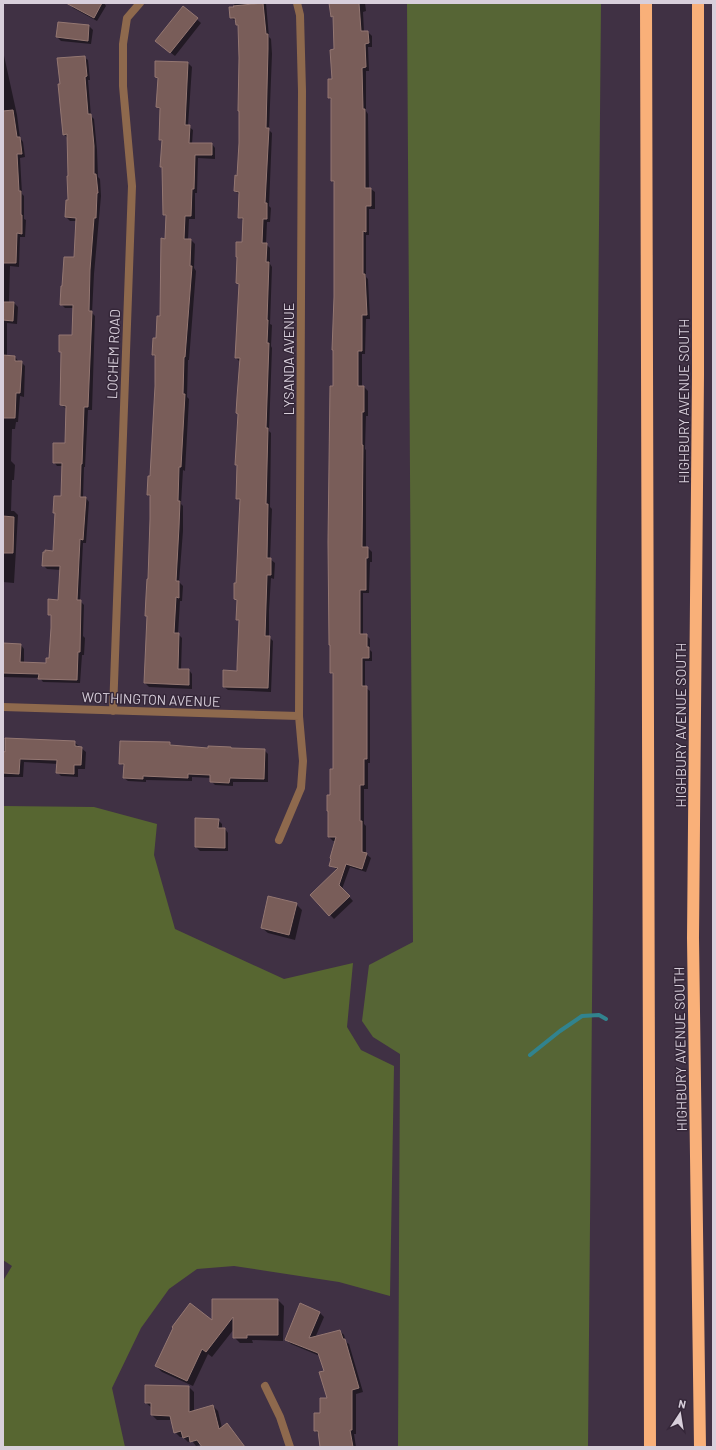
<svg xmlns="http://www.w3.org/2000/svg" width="716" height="1450" font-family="Barlow,sans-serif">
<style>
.green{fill:#566535}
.forest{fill:#576631}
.shadow{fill:#0007}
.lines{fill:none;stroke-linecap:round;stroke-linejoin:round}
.stream{stroke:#31838e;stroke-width:4}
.building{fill:#795d59;stroke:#947772}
.street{stroke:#8e694d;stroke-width:8}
.highway{stroke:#f9b079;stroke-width:12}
.labels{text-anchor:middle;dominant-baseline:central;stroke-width:3;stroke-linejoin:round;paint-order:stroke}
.street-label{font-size:14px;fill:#d8cfdb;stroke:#352739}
</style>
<rect width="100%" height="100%" fill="#403144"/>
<path class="green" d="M407 3H601L588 1447H398L400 1054 373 1037 362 1021 369 965 413 942Z"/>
<path class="forest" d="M3 806 94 807 157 824 154 855 175 929 284 979 353 963 347 1027 361 1050 394 1066 390 1296 339 1282 234 1266 197 1269 169 1289 141 1328 112 1388 125 1447H3V1281L12 1266 3 1260Z"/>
<path class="shadow" d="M70 3H104L106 6 97 21 73 8Z
M234 3H266L269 37 271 39 272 54 269 130 272 133 269 206 271 208 270 222H267L266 244 270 248V264L272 267 270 324 272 325 271 346 272 348 269 431 271 433 270 507 272 509 270 559 275 563 274 579 271 578 269 610V637L273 641 271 692 228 690 224 687 238 672 240 622 237 619 238 602 235 599 237 584 240 502 237 498 238 467 236 465 240 362 236 358 240 286 237 283 238 258 237 257 243 243 244 221 239 217 240 195 235 191 238 177 240 143V58L239 27 236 24V21L231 18 235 8Z
M330 3H365L366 11 363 12 364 32H368L372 36V47H368L369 71H366V111L368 114 369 189H371L375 192V209H369V235H366V277L368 279 370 319H366L365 354H362V387H364L368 391V416H366L365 449 366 450V548H368L372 552V562H370L369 593H363V635H366L370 639V650L372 652V661H365V687L370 691V763H368V789H364V824L366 826V854L371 858 366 872 350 867 342 889 353 901 334 919 311 895 338 870 330 865 336 841H333L329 837 334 770V675L331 673 335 184 332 181V101L329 98V80H333L335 50 334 18 332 16Z
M183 7 201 23 175 56 160 44Z
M59 23 89 26 93 30 91 44 61 41 57 37Z
M3 51 17 115 20 138 23 142 25 157 20 158 22 194 24 196V219L26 220 25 237H20L19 267 10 266 9 303H14L18 307 17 324 7 323V357H15L19 362H21L25 366 24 397 20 396 18 422H16L15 429H12L11 461 15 465 14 480H12L11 511H14L18 515 14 583 3 582Z
M84 57 88 60 90 80H88L91 116 94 119 97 150 98 177 100 179 101 196 94 274 92 313 95 316 92 410H88L85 467H84L83 498H86L89 502 86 543H83L80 601 84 605 83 636 85 638 84 655H82L80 683 43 682 40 678 3 677V644L21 645 24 649V663L47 664 50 659 52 617 49 614 59 601 61 570 47 569 43 565 54 552 56 514 54 512 62 497 63 466H57L54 462 66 444 67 409 61 405 62 354 60 351 73 336 74 308H65L61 304 75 258 77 221H70L66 217 69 201 68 139 64 134Z
M188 63 192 67 188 126 193 130 192 144H212L215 148V159L198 158 197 193H195V219H189L188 240H191L195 244 194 268 196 271 189 360H188L187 397 189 399 185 471 183 470 181 504 183 506V531L179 582 183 586 182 601H180L178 634 182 638 181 670H189L192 674V689L149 687 145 683 151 498 148 495 151 477 156 358 153 355 161 317 167 218 164 214 163 169 161 167 162 142 160 139 161 111 157 107 159 80 156 77Z
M3 739 74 742 86 752 85 769H78V777L61 776 57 772 58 764 24 762 23 777H3Z
M169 743 173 746 264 750 268 754V782H233V786L215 785 211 781V778L192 777V781L146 780V782L128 781 124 778 125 767 120 763Z
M218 820 222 824V829H225L228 833V851H200L196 847Z
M296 904 302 910 295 940 268 933 262 928Z
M278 1300 284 1306 283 1341 252 1340 253 1343H240L234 1337V1329L212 1357 208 1354 193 1386 162 1372 156 1366 213 1322Z
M319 1312 324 1317 315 1338 340 1331 344 1335 346 1342 349 1344 363 1392 356 1394V1434H354L356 1447H321L319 1435 315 1430 328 1399 325 1372 320 1356 291 1344 286 1340Z
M189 1387 194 1392V1411L213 1406 218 1411 222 1428 227 1424 245 1447H203L201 1445 196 1446 192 1441 188 1442 183 1437H180L175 1432 172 1420H157L152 1415V1408L146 1403Z"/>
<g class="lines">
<path class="stream" d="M530 1055 560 1031 582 1016 599 1015 606 1019"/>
</g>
<path class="building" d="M66 3H102L94 18Z
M263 3 266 34H268V49L266 128H269L265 203H267V219H263L262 243H267L266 262H269L267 320H268L267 343H269L266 428H268L266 504H268L267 558H271V575H267L266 605 265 636H270L268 688 223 687V670L237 671V667L239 620H236L237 600 234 599V583H236L240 499H236L237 465H235L238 414 236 413 237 397 240 358H235L239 284 236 283 237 257H236V242H242L243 218H238L239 192 234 191 235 175 237 176 239 143V111H238L239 58 238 25H236L235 18H230L229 7H234L233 6Z
M329 3H359L361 31H368L369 43 365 44 366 67 362 68 363 109H365V188H371V206H366V232L363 231V274H365L367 315H362V351H358V386H364V412H362V445H363L362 547H368V558H366V590H360V634H367V647H369V658H362V686H367V759H364V785H360V821H362V852L367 853 362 869 346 864 339 885 350 896 329 916 310 895 338 868 329 866 331 859 330 858 336 837H328V811H327V795H330V769H333V673H330V645H329L328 542 330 386H333V350H332L334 297V181H331V98H328V79H332L330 50 334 49 333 16 331 17Z
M183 6 198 18 170 53 155 41Z
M58 22 89 25 88 41 56 37Z
M85 56 87 76 85 77 88 114H91L94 146V174H96L98 193H97L96 218H94L90 270 89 311H92L88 407H84L82 464H81L80 497H86L83 540 80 539 77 600H81L80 652H78L77 680 38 679 39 674 3 673V643L21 644 20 662 46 663V658H49L51 628V615H48V599L58 600 60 566H42L43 552H45V550L53 551 55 513H53L54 496H61L62 463H53V443H65L66 406 60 405 61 352H59V335H72L73 305H60L61 286H62L64 257H74L76 218 65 217 66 200H68L67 176H68L67 134 63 135 58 84H60L57 58Z
M155 61 188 62 185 125H190L189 143H212V155H195L194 189H192L191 216H185L184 239H191L190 266H192L185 357H184L183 394H185L181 467H179L178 501H180L179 527 176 581H179V598L176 597 174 633H179L178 669H189V685L144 683 147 616H145L146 596 147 579H148L150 519V495H147L148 476H150L155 386V355H152L153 338H156L157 316H160L161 238 165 239 166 215H163L162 167H160L162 140H159L160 108 156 107 158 78 155 77Z
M13 110 17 137H20L22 154H17L19 191H21V215H22V234L17 233 16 263H3V111Z
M3 302H14L13 321 3 320Z
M3 355 15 356V361H22L20 393H16L15 418H3Z
M3 516 14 517 13 553H3Z
M5 738 75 741V746L82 747 81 765H74V774L56 773 57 760 20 759 19 774 3 773V751L5 752Z
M120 741 170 742V745L208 748V746L231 747V748L265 749 264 779 230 778 229 783 210 782V775L188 774V778L143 776V779L123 778 124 764H119Z
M195 818 219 819 218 828H225V848L195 847Z
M268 896 297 903 289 935 261 928Z
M212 1299H278V1335H247V1338H233V1317L206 1352 202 1349 187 1381 155 1366 173 1328 172 1327 190 1303 212 1320Z
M300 1303 320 1312 309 1338 340 1330 343 1339H345L359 1388 352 1390V1430H350L353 1447H320L318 1431H314V1413H320V1398H327L319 1372 324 1371 318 1353 285 1340Z
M145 1385 189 1386V1412L213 1405 219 1429 227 1423 245 1447H202L197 1440 190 1442 189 1436 183 1438 181 1431 174 1433 170 1416 151 1415V1403H145Z"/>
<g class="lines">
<path class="street" d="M3 707 299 716
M113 711 132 186 123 86V44L127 18 140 3
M279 840 301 788 303 761 299 716 302 91 300 15 297 3
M265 1386 280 1417 290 1447"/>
<path class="highway" d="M646 3 650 1447
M698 3V375L693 938 700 1447"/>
</g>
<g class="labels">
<g class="street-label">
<text transform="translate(113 354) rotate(-88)">LOCHEM ROAD</text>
<text transform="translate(288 359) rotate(-90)">LYSANDA AVENUE</text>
<text transform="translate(683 401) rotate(-90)">HIGHBURY AVENUE SOUTH</text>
<text transform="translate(151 699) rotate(2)">WOTHINGTON AVENUE</text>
<text transform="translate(680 725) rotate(-90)">HIGHBURY AVENUE SOUTH</text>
<text transform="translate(680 1049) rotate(-91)">HIGHBURY AVENUE SOUTH</text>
</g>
</g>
<rect width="716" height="1450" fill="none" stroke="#d8cfdb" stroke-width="8"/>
<g transform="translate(680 1414) rotate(12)" stroke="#352739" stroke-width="3" paint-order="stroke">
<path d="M0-3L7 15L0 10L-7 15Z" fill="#d8cfdb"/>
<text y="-6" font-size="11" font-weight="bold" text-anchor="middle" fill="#d8cfdb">N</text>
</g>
</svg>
